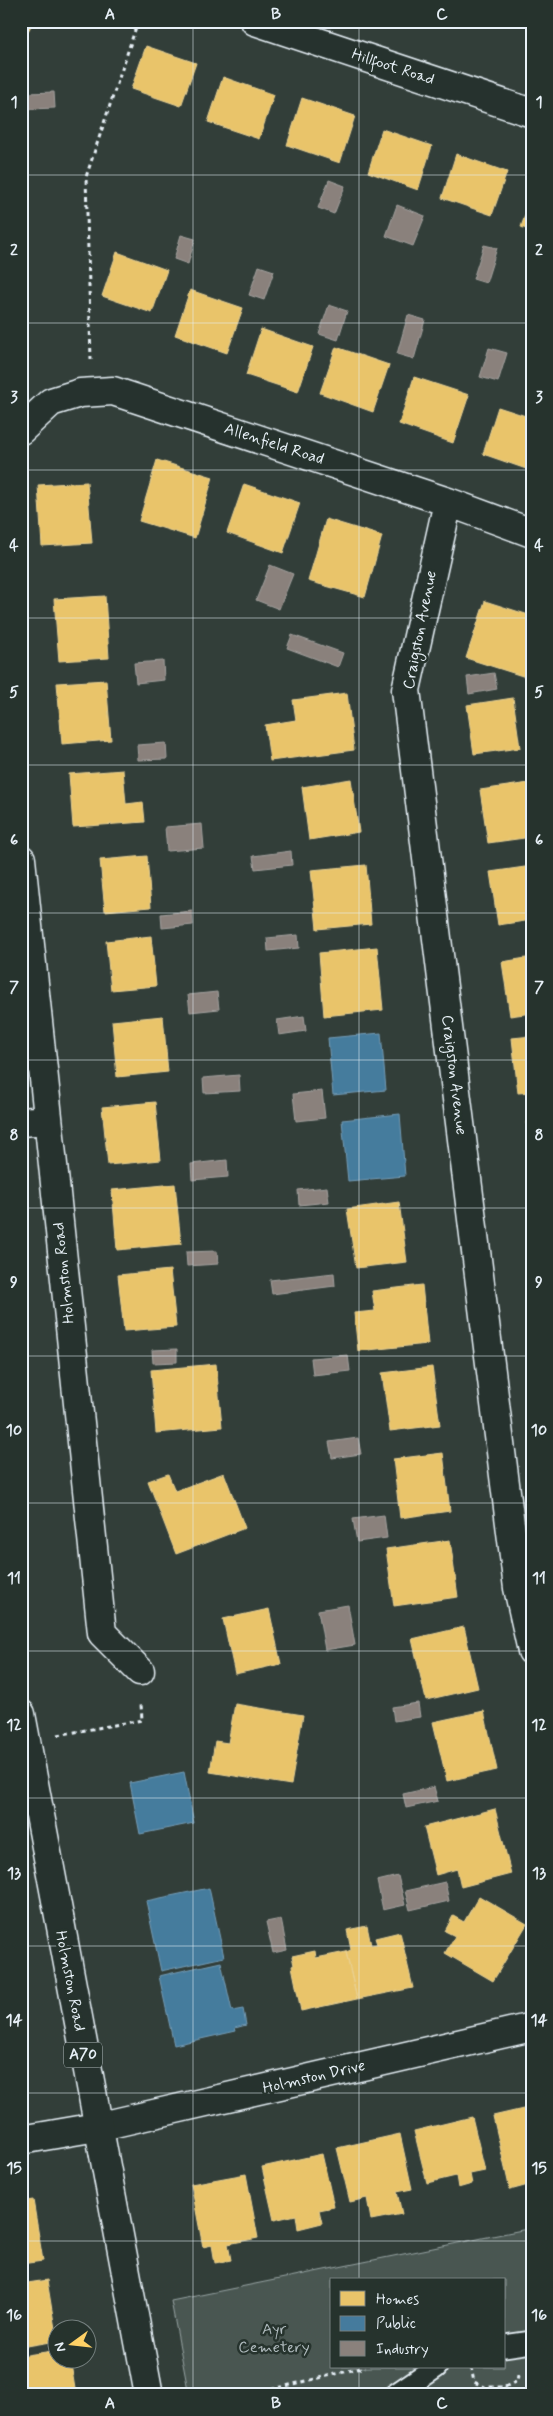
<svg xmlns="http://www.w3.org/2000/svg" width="553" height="2416" font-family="Mynerve,sans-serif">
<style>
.green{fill:#495651;stroke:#98a4a4;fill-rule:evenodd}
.homes{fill:#e9c46a;stroke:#e9d295}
.public{fill:#457b9d;stroke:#769eb8}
.industry{fill:#8a817c;stroke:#a6a3a1}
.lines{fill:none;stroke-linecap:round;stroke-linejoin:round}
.service-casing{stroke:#e8f1f8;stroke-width:25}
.minor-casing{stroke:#e8f1f8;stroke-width:31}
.tertiary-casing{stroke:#e8f1f8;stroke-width:31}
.primary-casing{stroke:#e8f1f8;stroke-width:31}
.path{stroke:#e8f1f8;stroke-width:3;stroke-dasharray:4 4;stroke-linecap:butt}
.service{stroke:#26332d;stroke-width:21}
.minor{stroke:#26332d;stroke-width:28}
.tertiary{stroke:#26332d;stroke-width:28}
.primary{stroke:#26332d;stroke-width:28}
.grid{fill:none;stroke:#e8f1f8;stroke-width:1;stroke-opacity:0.55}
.labels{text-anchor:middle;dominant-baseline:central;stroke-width:5;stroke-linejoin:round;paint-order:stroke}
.shield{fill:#26332d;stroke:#aeb8bb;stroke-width:1}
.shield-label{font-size:15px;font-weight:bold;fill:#e8f1f8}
.street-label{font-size:16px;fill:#e8f1f8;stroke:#26332d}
.park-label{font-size:16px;fill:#b0bbbe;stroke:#26332d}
.neatline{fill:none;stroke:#e8f1f8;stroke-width:2}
.grid-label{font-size:16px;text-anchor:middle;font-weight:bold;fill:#e8f1f8}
</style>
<rect width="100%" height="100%" fill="#323e39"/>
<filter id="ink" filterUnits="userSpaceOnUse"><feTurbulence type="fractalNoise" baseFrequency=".02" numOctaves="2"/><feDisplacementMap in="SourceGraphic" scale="10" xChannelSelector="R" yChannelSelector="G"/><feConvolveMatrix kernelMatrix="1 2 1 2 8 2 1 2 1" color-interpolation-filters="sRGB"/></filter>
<g filter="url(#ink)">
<path class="green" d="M532 2228V2395H189L171 2301ZM332 2280H504V2367H332Z"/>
<path class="homes" d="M21 21 33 22 21 44Z
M146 46 196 63 181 106 131 89Z
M223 77 274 95 259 139 208 122Z
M302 98 355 116 340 163 287 145Z
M382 129 432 146 418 190 368 172Z
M456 154 507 172 492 215 442 198Z
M532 195V231L521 227Z
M117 252 167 270 152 313 102 296Z
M190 290 243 308 227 353 175 335Z
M261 329 313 347 298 392 246 375Z
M336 347 389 365 373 412 320 393Z
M414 377 469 395 453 443 399 424Z
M498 407 532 418V471L483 454Z
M157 460 213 477 195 538 139 521Z
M87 482 92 543 42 546 38 485Z
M244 484 300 503 283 553 227 533Z
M326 519 382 536 365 597 308 581Z
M105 596 109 658 59 661 54 599Z
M485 601 532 616V679L466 658Z
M106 680 111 740 62 744 57 683Z
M347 693 354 750 270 761 265 725 296 720 293 700Z
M513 698 520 748 474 754 467 705Z
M123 770 126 804 143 802 145 822 73 827 69 774Z
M351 779 359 832 309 840 302 787Z
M529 783 532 837 488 843 480 790Z
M147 856 151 907 105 911 100 860Z
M366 865 371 924 317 929 311 870Z
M532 866V920L498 925 490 872Z
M151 936 156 986 111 990 106 941Z
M377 947 383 1010 324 1016 319 953Z
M532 957V1013L510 1016 502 962Z
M163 1016 168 1072 117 1077 112 1021Z
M532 1036V1092L518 1093 512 1038Z
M155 1102 161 1160 108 1165 102 1107Z
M532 1121V1162L526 1122Z
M175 1184 181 1244 117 1250 112 1190Z
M399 1202 407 1262 356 1268 347 1209Z
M170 1270 176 1327 124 1331 118 1275Z
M422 1285 428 1344 358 1351 354 1313 375 1311 372 1291Z
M216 1364 222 1427 156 1433 151 1370Z
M432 1367 440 1425 390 1431 382 1373Z
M443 1453 450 1511 400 1518 393 1459Z
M224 1473 245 1528 176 1554 148 1481 168 1474 175 1491Z
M450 1540 458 1597 394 1606 386 1549Z
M269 1609 281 1664 235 1674 223 1619Z
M464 1627 478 1688 426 1700 412 1639Z
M235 1704 303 1715 291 1785 210 1772 215 1741 228 1743Z
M484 1711 497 1770 447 1781 433 1722Z
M495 1809 511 1874 461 1887 457 1869 436 1875 424 1827Z
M479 1896 527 1924 493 1981 445 1953 455 1936 445 1931 453 1916 464 1922Z
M367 1926 371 1945 377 1944 375 1938 400 1932 413 1988 357 1999 346 1952 351 1950 347 1930Z
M315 1951 316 1958 346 1952 357 1999 301 2011 292 1966 294 1965 292 1956Z
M532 2107V2184L510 2190 493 2116Z
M472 2117 485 2171 470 2174 472 2184 458 2188 456 2176 427 2183 414 2131Z
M400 2134 412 2189 397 2192 402 2214 371 2220 367 2198 350 2202 337 2148Z
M322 2154 334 2207 319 2210 322 2223 298 2229 296 2215 274 2220 262 2167Z
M246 2174 258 2238 228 2244 231 2260 215 2263 212 2245 203 2247 191 2184Z
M33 2200 43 2261 21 2264V2202Z
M47 2280 57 2341 21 2347V2284Z
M58 2350V2358H70L76 2395H24L21 2356Z"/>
<path class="public" d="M381 1033 386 1090 333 1095 328 1038Z
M400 1114 405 1176 348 1181 342 1120Z
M184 1772 194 1823 140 1834 130 1783Z
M209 1888 224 1957 161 1971 146 1901Z
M221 1962 232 2011 243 2009 246 2025 235 2028 236 2031 174 2045 159 1976Z"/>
<path class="industry" d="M54 92 55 108 30 109 29 93Z
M329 180 345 186 334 214 318 208Z
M397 205 425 216 413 246 386 236Z
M181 235 195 239 188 264 174 259Z
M484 245 497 248 486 283 473 279Z
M259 266 274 271 264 300 249 295Z
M329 305 347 311 338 340 319 334Z
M408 315 425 320 414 359 397 354Z
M489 348 507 353 498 382 480 377Z
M270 565 293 574 279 609 256 600Z
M292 635 343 653 338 667 287 648Z
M163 661 164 680 136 683 134 663Z
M494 673 497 689 469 694 467 677Z
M166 743 167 759 138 760 137 745Z
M202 824 204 848 167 851 165 827Z
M291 851 292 865 255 869 253 856Z
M192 911 193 925 162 928 161 914Z
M298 935 299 948 268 951 267 938Z
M217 992 219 1009 190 1012 188 995Z
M304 1016 306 1031 279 1035 277 1020Z
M239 1075 240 1091 204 1093 203 1078Z
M322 1091 325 1118 296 1121 293 1094Z
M227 1160 228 1177 192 1180 191 1164Z
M327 1187 329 1202 299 1205 298 1190Z
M217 1251 218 1264 187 1266 186 1252Z
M334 1273 335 1286 272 1294 270 1280Z
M177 1349V1362L153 1363 152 1350Z
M348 1355 350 1371 313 1375 311 1358Z
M358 1438 361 1454 332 1458 329 1442Z
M384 1515 387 1538 357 1542 353 1519Z
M348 1605 355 1645 325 1650 318 1610Z
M418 1703 420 1717 394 1721 392 1707Z
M434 1787 438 1801 406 1808 403 1794Z
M398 1876 405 1905 383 1910 377 1881Z
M445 1882 449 1901 410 1910 405 1891Z
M281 1919 287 1950 273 1953 266 1922Z"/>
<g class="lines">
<defs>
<path id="service" d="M504 2346 532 2342
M395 2395 436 2367"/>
<path id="minor" d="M21 430 51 402 80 393 113 391 448 502 532 533
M448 502 406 690 518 1588 532 1651
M21 859 102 1633 140 1671
M21 1122 48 1120
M21 2140 97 2127 532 2027"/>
<path id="tertiary" d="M255 21 532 113"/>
<path id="primary" d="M21 1714 149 2395"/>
</defs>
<use href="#service" class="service-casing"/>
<use href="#minor" class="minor-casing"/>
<use href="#tertiary" class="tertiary-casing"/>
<use href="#primary" class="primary-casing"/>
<path class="path" d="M91 360 86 177 138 21
M58 1735 142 1720 141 1704
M471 2367 474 2382 485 2387H505L506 2395
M505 2387 517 2381 518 2375
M248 2395 365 2367
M521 2395 532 2391"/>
<use href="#service" class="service"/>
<use href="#minor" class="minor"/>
<use href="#tertiary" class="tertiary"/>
<use href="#primary" class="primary"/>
</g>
</g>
<path class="grid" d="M193 21V2395M359 21V2280M21 175H532M21 323H532M21 470H532M21 618H532M21 765H532M21 913H532M21 1060H532M21 1208H532M21 1356H532M21 1503H532M21 1651H532M21 1798H532M21 1946H532M21 2093H532M21 2241H532M359 2367V2395"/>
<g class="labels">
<rect class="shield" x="64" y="2042.5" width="38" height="25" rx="4"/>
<g class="shield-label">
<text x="83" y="2055">A70</text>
</g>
<g class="street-label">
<text transform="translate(393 67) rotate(18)">Hillfoot Road</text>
<text transform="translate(274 444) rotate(18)">Allenfield Road</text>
<text transform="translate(420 630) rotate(-79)">Craigston Avenue</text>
<text transform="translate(454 1075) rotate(83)">Craigston Avenue</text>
<text transform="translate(64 1273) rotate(-96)">Holmston Road</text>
<text transform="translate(70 1981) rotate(79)">Holmston Road</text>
<text transform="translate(314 2077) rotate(-13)">Holmston Drive</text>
</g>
<g class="park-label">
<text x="274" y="2329">Ayr<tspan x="274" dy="18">Cemetery</tspan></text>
</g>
</g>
<rect width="553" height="2416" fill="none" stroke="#26332d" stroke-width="55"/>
<rect x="330" y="2278" width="175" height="90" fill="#26332d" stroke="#747f7e"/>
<rect x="340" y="2291" width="25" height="15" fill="#e9c46a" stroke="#747f7e"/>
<text x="376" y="2304" font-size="15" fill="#e8f1f8">Homes</text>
<rect x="340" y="2316" width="25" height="15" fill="#457b9d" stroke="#747f7e"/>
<text x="376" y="2328" font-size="15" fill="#e8f1f8">Public</text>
<rect x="340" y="2341" width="25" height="15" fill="#8a817c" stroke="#747f7e"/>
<text x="376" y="2354" font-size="15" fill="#e8f1f8">Industry</text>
<g transform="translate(72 2344) rotate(255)"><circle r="24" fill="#26332d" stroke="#747f7e"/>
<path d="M0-4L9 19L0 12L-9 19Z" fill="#ffd166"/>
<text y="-8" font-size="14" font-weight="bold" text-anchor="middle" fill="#e8f1f8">N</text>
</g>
<rect x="28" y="28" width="498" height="2360" class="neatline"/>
<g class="grid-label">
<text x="110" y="19">A</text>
<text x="276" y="19">B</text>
<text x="442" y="19">C</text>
<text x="14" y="107">1</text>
<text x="539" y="107">1</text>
<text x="14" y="255">2</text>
<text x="539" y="255">2</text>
<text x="14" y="402">3</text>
<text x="539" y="402">3</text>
<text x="14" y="550">4</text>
<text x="539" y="550">4</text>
<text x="14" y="697">5</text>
<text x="539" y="697">5</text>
<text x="14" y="845">6</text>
<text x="539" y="845">6</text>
<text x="14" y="992">7</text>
<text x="539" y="992">7</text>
<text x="14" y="1140">8</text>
<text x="539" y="1140">8</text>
<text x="14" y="1287">9</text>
<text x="539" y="1287">9</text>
<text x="14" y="1435">10</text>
<text x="539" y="1435">10</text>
<text x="14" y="1583">11</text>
<text x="539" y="1583">11</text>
<text x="14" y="1730">12</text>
<text x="539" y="1730">12</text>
<text x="14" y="1878">13</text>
<text x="539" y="1878">13</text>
<text x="14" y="2025">14</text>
<text x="539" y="2025">14</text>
<text x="14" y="2173">15</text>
<text x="539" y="2173">15</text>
<text x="14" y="2320">16</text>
<text x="539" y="2320">16</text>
<text x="110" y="2408">A</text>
<text x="276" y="2408">B</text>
<text x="442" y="2408">C</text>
</g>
</svg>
